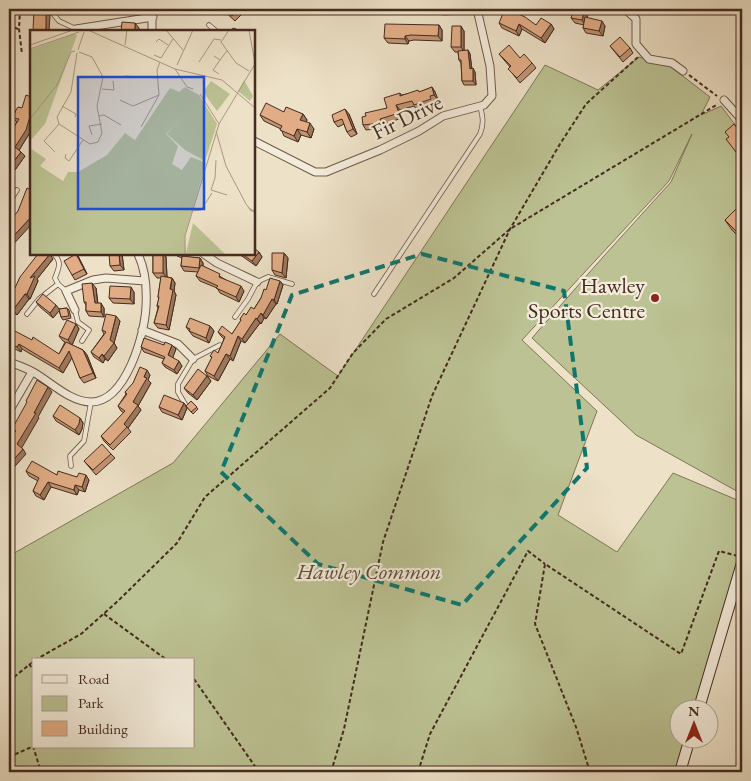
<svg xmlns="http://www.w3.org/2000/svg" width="751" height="781" font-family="'EB Garamond',serif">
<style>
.green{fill:#bcc293;stroke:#807659;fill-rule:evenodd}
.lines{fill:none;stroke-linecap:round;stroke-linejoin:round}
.lane-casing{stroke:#6f5849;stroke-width:5.5}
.street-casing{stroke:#6f5849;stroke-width:9}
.secondary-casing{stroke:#452b1f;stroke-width:12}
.path{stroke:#452b1f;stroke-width:2;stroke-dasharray:4 2.5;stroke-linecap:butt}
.lane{stroke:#f3ecdb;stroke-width:4}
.street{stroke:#f3ecdb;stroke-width:7}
.secondary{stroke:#f3ecdb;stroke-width:10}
.wall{fill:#c29573;stroke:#452b1f}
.shaded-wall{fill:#9e795e;stroke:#452b1f}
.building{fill:#e2ad86;stroke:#452b1f}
.marked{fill:none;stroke:#0f766e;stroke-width:4;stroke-dasharray:10 6;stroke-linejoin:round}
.poi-dot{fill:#8f2418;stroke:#f3ecdb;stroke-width:2}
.labels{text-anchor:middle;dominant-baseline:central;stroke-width:4.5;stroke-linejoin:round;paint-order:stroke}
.street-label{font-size:22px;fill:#452b1f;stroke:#f3ecdb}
.poi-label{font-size:22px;fill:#452b1f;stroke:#f3ecdb;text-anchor:end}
.park-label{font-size:22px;font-style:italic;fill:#5d4936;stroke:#f3ecdb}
.inset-road{fill:none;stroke:#aa9884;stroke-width:1}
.view{fill:#1d4ed8;fill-opacity:0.15;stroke:#1d4ed8;stroke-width:2.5}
.inset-edge{fill:none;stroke:#452b1f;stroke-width:2.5}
</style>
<rect width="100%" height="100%" fill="#ede1c7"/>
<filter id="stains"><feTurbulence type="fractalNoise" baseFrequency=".004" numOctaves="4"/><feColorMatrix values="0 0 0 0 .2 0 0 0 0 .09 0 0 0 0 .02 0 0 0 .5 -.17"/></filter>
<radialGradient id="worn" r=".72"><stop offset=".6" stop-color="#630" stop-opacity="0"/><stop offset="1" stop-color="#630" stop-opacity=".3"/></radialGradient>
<path class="green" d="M639 57 671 67 710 97 701 115 721 106 742 134V494L636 435 532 338 603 257 671 182 692 134 669 181 522 340 597 411 558 515 617 552 673 473 742 502V564L700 708H678V738L692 739 682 772H9V556L173 463 280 334 338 376 545 65 598 90ZM34 660H194V747H34Z"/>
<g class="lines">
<defs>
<path id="lane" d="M50 10 59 21 76 29
M209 25 216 31
M9 203 17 190
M54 254C62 263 59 267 55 278L58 284
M374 294 480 134C484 124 483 117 480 106
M75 310 78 322 89 330 82 341
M27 314 39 299 58 284 66 291
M235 317 248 299 257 282 268 277 292 284
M185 404 178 392V384L193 359 220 345
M71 466 70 456 84 441 91 402"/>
<path id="street" d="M436 9 444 11 477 9
M625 9 636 19V44L649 59 672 63 683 71
M76 29 153 17
M152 31V9
M724 100 742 120
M254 141 315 172H326L380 150 419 131 443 116 484 105 492 96 490 66 477 9
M204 254 217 263 257 282
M75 310 66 291 93 280 106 278 145 281
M142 330 178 344 193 359
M9 362C17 365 26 368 33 372 51 382 70 402 91 402 126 402 145 334 146 306 147 289 145 269 138 254
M9 416 11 408 32 372"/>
<path id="secondary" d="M699 708 742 563
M680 772 690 738"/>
</defs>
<use href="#lane" class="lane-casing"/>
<use href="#street" class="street-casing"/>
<use href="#secondary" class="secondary-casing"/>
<path class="path" d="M20 9 19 29 22 54
M9 25 18 29
M689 75 717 96
M104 614 167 660
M35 660 81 634 119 600 177 543 205 497 330 388 353 353 386 319 454 278 510 229 718 104
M29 664 34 670
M194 679 259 772
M9 681 34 661
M33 746 41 772
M9 757 34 746
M331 772 344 729 383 542 432 396 510 229 560 144 586 104 638 57
M418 772 430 734 528 551 545 564
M590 772 576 727 535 624 545 564 681 654 719 551 738 556"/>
<use href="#lane" class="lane"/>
<use href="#street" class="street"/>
<use href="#secondary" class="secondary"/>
</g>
<path class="wall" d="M25 9H47L46 10 50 16 34 10H25Z
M54 9H107V11H101V14L92 13 89 10Z
M118 9H131L132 12 121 13Z
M222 9H240L243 13 235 21Z
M589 9 587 18 605 26 603 36 586 33 583 28 584 25 575 23 571 18Z
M499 23 536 25 551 24 554 29 545 43 522 29 519 36 502 28Z
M439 25 442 30V41L414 40 409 41 408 44 388 43 384 38Z
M464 31V51L468 50 470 54 472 69 475 72 476 85H464L462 81 461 63 459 60 458 52H455L451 47Z
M610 46 630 48 633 53 623 62Z
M499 54 520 58 532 63 536 68 520 83 512 73 508 69 510 67Z
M432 87 435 92 438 100 434 101 435 104 417 110 414 106 400 110 402 118 384 124V128L366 130 363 125 366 116 387 108 400 93 401 95 420 92Z
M16 110 29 134 19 150 25 156 15 170 9 166V135L17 122 13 118Z
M284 112 303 114 307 120 306 122 314 129 311 138 301 135 298 142 284 136 281 129 264 121 260 115Z
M349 114 357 134 351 137 347 132 344 124 338 127 334 122Z
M742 203V240L732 230 725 220Z
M259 252 262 257 256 266 239 254H254Z
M284 253 288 258 286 278 275 275 272 270Z
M72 254H80L78 256 87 274 75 280 72 275 74 255Z
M122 254 124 270 114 271 110 266Z
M153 254H164L166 257 167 277 172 278 175 283 174 291 176 295 169 330 158 328 154 323 158 308 157 306 159 299 158 297 161 278H157L153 273Z
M176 254H188L186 257 200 258 203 263V266L244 291 239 302 220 293 217 288 200 281 196 276 198 272 184 271 181 266 182 258 177 256Z
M53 259 37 279 38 281 30 299H29L17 315 9 309V294Z
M280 281 283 285 277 304H276L266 319 264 318 261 324 260 323 245 343 241 341 233 361 230 359 218 381 208 376 205 371 212 358 210 356 218 353 224 339 221 336 218 332 232 334 241 321 240 319 254 309 266 290Z
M96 288 98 303 104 308V317L89 316 86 311V305L84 302Z
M134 292V304L113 303 109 298Z
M36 302 59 309 67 308 69 310 71 318 63 320 61 317 59 310 53 318 40 307Z
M120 321 114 343 117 348 108 361 105 359 103 363 94 357 91 352 104 334 102 330Z
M76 324 79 329 72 345 83 350 87 355 96 378 84 383 80 378 72 357 63 373 22 349 21 352 9 346V328L11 329 12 331 59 354 65 342 63 341 59 336Z
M210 326 214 331 209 343 193 336 186 327Z
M164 345 176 349 172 357 182 366 177 374 165 367 162 363 164 359 144 352 141 347Z
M150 375 148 380 151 383 138 406 141 410 128 428 131 432 113 450 104 441 101 436 124 413 121 411 118 406 126 394 125 392Z
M207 376 211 381 197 400 188 393 184 388Z
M191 401 198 409 193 414 186 406Z
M184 403 187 408 182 420 162 412 159 407Z
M53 416 80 418 83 423 82 429 79 435 56 421Z
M111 454 115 458 96 475 84 461Z
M26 471 77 477 89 480 85 492 79 490 77 495 51 487 44 500 36 496 33 491 38 481 29 476Z"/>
<path class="shaded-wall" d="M45 9H47L46 10 50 16 49 31H46Z
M585 9H589L585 25 582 20Z
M602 21 605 26 603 36 599 31Z
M135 23 139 28V31H135Z
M519 24 522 29 519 36 516 31Z
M551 24 554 29 545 43 541 38Z
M439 25 442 30V41L438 36Z
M461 26 464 31V52L461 47Z
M405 36 409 41 408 44 405 39Z
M468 50 470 54 472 72 470 69Z
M473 68 475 72 476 85 473 81Z
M432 87 435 92 438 100 434 95Z
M396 105 400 110 402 118 399 113Z
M345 109 349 114 357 134 353 129Z
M31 113V129L29 134 18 152 15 147Z
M303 114 307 120 305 126 300 120Z
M380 119 384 124V128L381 123Z
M310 123 314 129 311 138 307 132Z
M297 129 301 135 298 142 294 136Z
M21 152 25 156 15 170 11 165Z
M10 181 13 185 9 195V183Z
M31 217V225L9 249V241Z
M259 252 262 257 256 266 252 261Z
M284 253 288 258 286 278 282 273Z
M50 254 53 259 37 279 38 281 30 299 27 294 30 278Z
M74 254H80L78 256 87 274Z
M119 254H122L124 270 120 265Z
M160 254H164L166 257 167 278 163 273Z
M200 258 203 263 202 273 199 268Z
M172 278 175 283 174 291 176 295 169 330 166 325Z
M280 281 283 285 277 304 274 300Z
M92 283 96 288 98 308 95 303Z
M241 286 244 291 239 302 236 297Z
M131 287 134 292V304L130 299Z
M25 294 29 299 17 315 13 310Z
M272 299 276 304 266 319 263 315Z
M101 303 104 308V317L101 312Z
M56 305 60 310 53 318 50 313Z
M261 313 264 318 261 324 257 319Z
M116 316 120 321 114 343 117 348 108 361 104 356 110 340Z
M256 318 260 323 245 343 242 339Z
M76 324 79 329 72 345 68 340Z
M210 326 214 331 209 343 206 338Z
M238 336 241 341 233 361 230 356Z
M19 344 22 349 21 352 17 347Z
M172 345 176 349 172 360 168 355Z
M83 350 87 355 96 378 93 373Z
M69 351 73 356 63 373 59 368Z
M102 354 105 359 103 363 99 358Z
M226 354 230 359 218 381 214 376Z
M179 361 182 366 177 374 174 370Z
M147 370 150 375 148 380 151 383 138 406 141 410 128 428 124 424Z
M207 376 211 381 197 400 193 395Z
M48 387 52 392 38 417 39 418 21 449 17 444Z
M184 403 187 408 182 420 178 415Z
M80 418 83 423 82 429 79 435 75 430Z
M23 449 26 454 9 473V465Z
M86 475 89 480 85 492 82 487Z
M48 482 51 487 44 500 40 495Z
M75 485 79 490 77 495 74 490Z"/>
<path class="building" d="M34 9H45L46 11V31H33Z
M224 9H239L232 16Z
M574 9H585L582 20 571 18Z
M504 11 511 14 512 11 525 17 536 25 541 18 551 24 541 38 519 24 516 31 499 23Z
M585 17 602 21 599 31 583 28Z
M122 22 135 23V31H121Z
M385 24 439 25 438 36 411 35 405 36V39L384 38Z
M452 26H461V47H451Z
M233 28 242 31H231Z
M620 37 630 48 620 57 610 46Z
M509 45 520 58 524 54 532 63 517 78 508 69 511 66 499 54Z
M468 50 470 69 473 68V81H462L461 60H459L458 51Z
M432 87 434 95 430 96 431 99 414 105 412 101 396 105 399 113 380 119 381 123 363 125 362 117 366 116 365 113 387 108 384 98 400 93V96L418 90 419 92Z
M26 95 31 97V113L26 130 15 147 21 152 11 165 9 163V135L19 119 13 118 16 110 18 107 22 108Z
M266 103 284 112 286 107 303 114 300 120 310 123 307 132 297 129 294 136 280 130 282 126 260 115Z
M345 109 353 129 347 132 342 119 334 122 332 115Z
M734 124 742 135V166L736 157 739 156 726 139 729 137 725 132Z
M27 188 31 190V217L9 241V222L18 211Z
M742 203V237L725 220Z
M254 248 259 252 252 261 242 254H254Z
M272 253H284L282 273 272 270Z
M38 254H50L30 278 35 276 27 294H25L13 310 9 306V294L13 289 14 290 20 277Z
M76 254 84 269 72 275 64 261Z
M109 254H119L120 265 110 266Z
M153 254H163V273H153Z
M177 254H185L184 256H182Z
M182 256 200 258 199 268 181 266Z
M201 265 220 274 219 277 241 286 236 297 216 288 218 286 196 276Z
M161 276 172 278 170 289 173 290 166 325 154 323 159 306H157L159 297H158Z
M270 278 280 281 274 300 272 299 263 315 261 313 257 319 256 318 242 339 238 336 230 356 226 354 214 376 205 371 212 357 210 356 214 350 218 353 225 337 218 332 222 326 232 334 241 320 240 319 244 313 246 315 251 307 254 309 261 298 264 289 266 290Z
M92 283 95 303H101V312L86 311V302H84L82 284Z
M110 286 131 287 130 299 109 298Z
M43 294 56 305 50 313 36 302Z
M67 308 69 316 61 317 59 309Z
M106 314 116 316 110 340 114 343 104 356 102 354 99 358 91 352 106 332 102 330Z
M190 318 210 326 206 338 189 331 190 329 186 327Z
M67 320 76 324 68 340 59 336Z
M13 330 32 340 33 337 59 354 66 342 83 350 93 373 80 378 69 351 59 368 19 344 17 347 9 343V336Z
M144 338 164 345 165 342 172 345 168 355 179 361 174 370 162 363 165 357 141 347Z
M140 367 147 370 144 377 147 378 133 402 138 405 124 424 127 427 110 445 101 436 125 411 118 406 127 394 125 392 133 383Z
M198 369 207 376 193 395 184 388Z
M37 380 48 387 34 413H36L17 444 23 449 9 465V439L16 431 12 429 27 402 26 401Z
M164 395 184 403 178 415 159 407Z
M191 401 197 407 191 412 186 406Z
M60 405 80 418 79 424 75 430 53 416Z
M102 444 111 454 93 470 84 461Z
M32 461 57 475 58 471 77 477 79 473 86 475 82 487 75 485 74 490 48 482 40 495 33 491 39 478 26 471Z"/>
<path class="marked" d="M422 254 564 291 587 468 462 605 318 564 221 472 292 295Z"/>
<circle class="poi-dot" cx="655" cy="298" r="5"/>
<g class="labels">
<g class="street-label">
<text transform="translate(407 117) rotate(-26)">Fir Drive</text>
</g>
<g class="poi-label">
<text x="645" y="285">Hawley<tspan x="645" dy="25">Sports Centre</tspan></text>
</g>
<g class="park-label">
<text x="369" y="571">Hawley Common</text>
</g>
</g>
<g transform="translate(30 30)">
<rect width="225" height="225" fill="#ede1c7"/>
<path d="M44 4 47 5 15 94 0 111V20ZM214 50 223 66 220 71 208 61ZM181 51 200 64 187 81 173 62ZM155 57 169 65 187 94 175 131 155 120 137 104 145 95 136 104 148 116 142 134 152 140 161 127 176 133 155 206 156 223 163 193 196 225H0V118L16 129 10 136 33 151 38 142H48L77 125 95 103 105 110 140 58 149 62Z" fill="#bcc293"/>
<path class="inset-road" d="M58 0 145 39 192 50 225 78M136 0 153 20M199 0 191 12 206 33 219 41M219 0 225 33M126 12 129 9 138 15M0 15 43 0M95 15 97 0M0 19 49 2M48 20 54 2M124 25 131 28 143 9M184 26 190 30 197 21M169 32 184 9 191 10M147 35 163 0M145 39 157 57 163 59M189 44 183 40 190 30M95 46 128 48M72 59 84 60 83 51M170 64 189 94M90 70 103 76 129 65 127 40 130 32M32 76 46 84 45 87M69 86 74 85 91 95M0 89 27 55 41 22 45 21M29 94 60 114 68 112 72 103 67 76 73 47 62 27 49 22M29 94 27 87 41 62 47 23M111 97 129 65M186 101 196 136 216 174 221 181H224L219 178M62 105 59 96 72 94M25 122 14 111 29 94M36 124 35 128 39 131 53 110M186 130 185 148 181 160 197 165M161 181 171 180 182 163M155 225V206L189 94 225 34"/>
<path class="view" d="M48 47H174V179H48Z"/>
<rect width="225" height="225" class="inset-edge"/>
</g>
<rect width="751" height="781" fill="none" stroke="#ede1c7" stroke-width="30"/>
<rect x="10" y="10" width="731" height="761" fill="none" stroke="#452b1f" stroke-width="2.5"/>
<rect x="15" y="15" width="721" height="751" fill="none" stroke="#452b1f"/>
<rect x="32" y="658" width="162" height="90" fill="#f3ecdb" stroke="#ad9f90"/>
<rect x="42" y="675" width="25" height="8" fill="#f3ecdb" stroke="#ad9f90"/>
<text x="78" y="684" font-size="15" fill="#452b1f">Road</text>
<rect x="42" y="696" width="25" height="15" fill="#bcc293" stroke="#ad9f90"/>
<text x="78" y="708" font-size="15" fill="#452b1f">Park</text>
<rect x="42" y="721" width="25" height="15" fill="#e2ad86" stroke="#ad9f90"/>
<text x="78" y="734" font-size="15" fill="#452b1f">Building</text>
<g transform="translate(694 724)"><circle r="24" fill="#f3ecdb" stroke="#ad9f90"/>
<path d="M0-4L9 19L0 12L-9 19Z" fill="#8f2418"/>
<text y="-8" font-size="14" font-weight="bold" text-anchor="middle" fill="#452b1f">N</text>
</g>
<rect width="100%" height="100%" filter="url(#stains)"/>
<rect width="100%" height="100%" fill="url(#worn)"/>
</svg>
